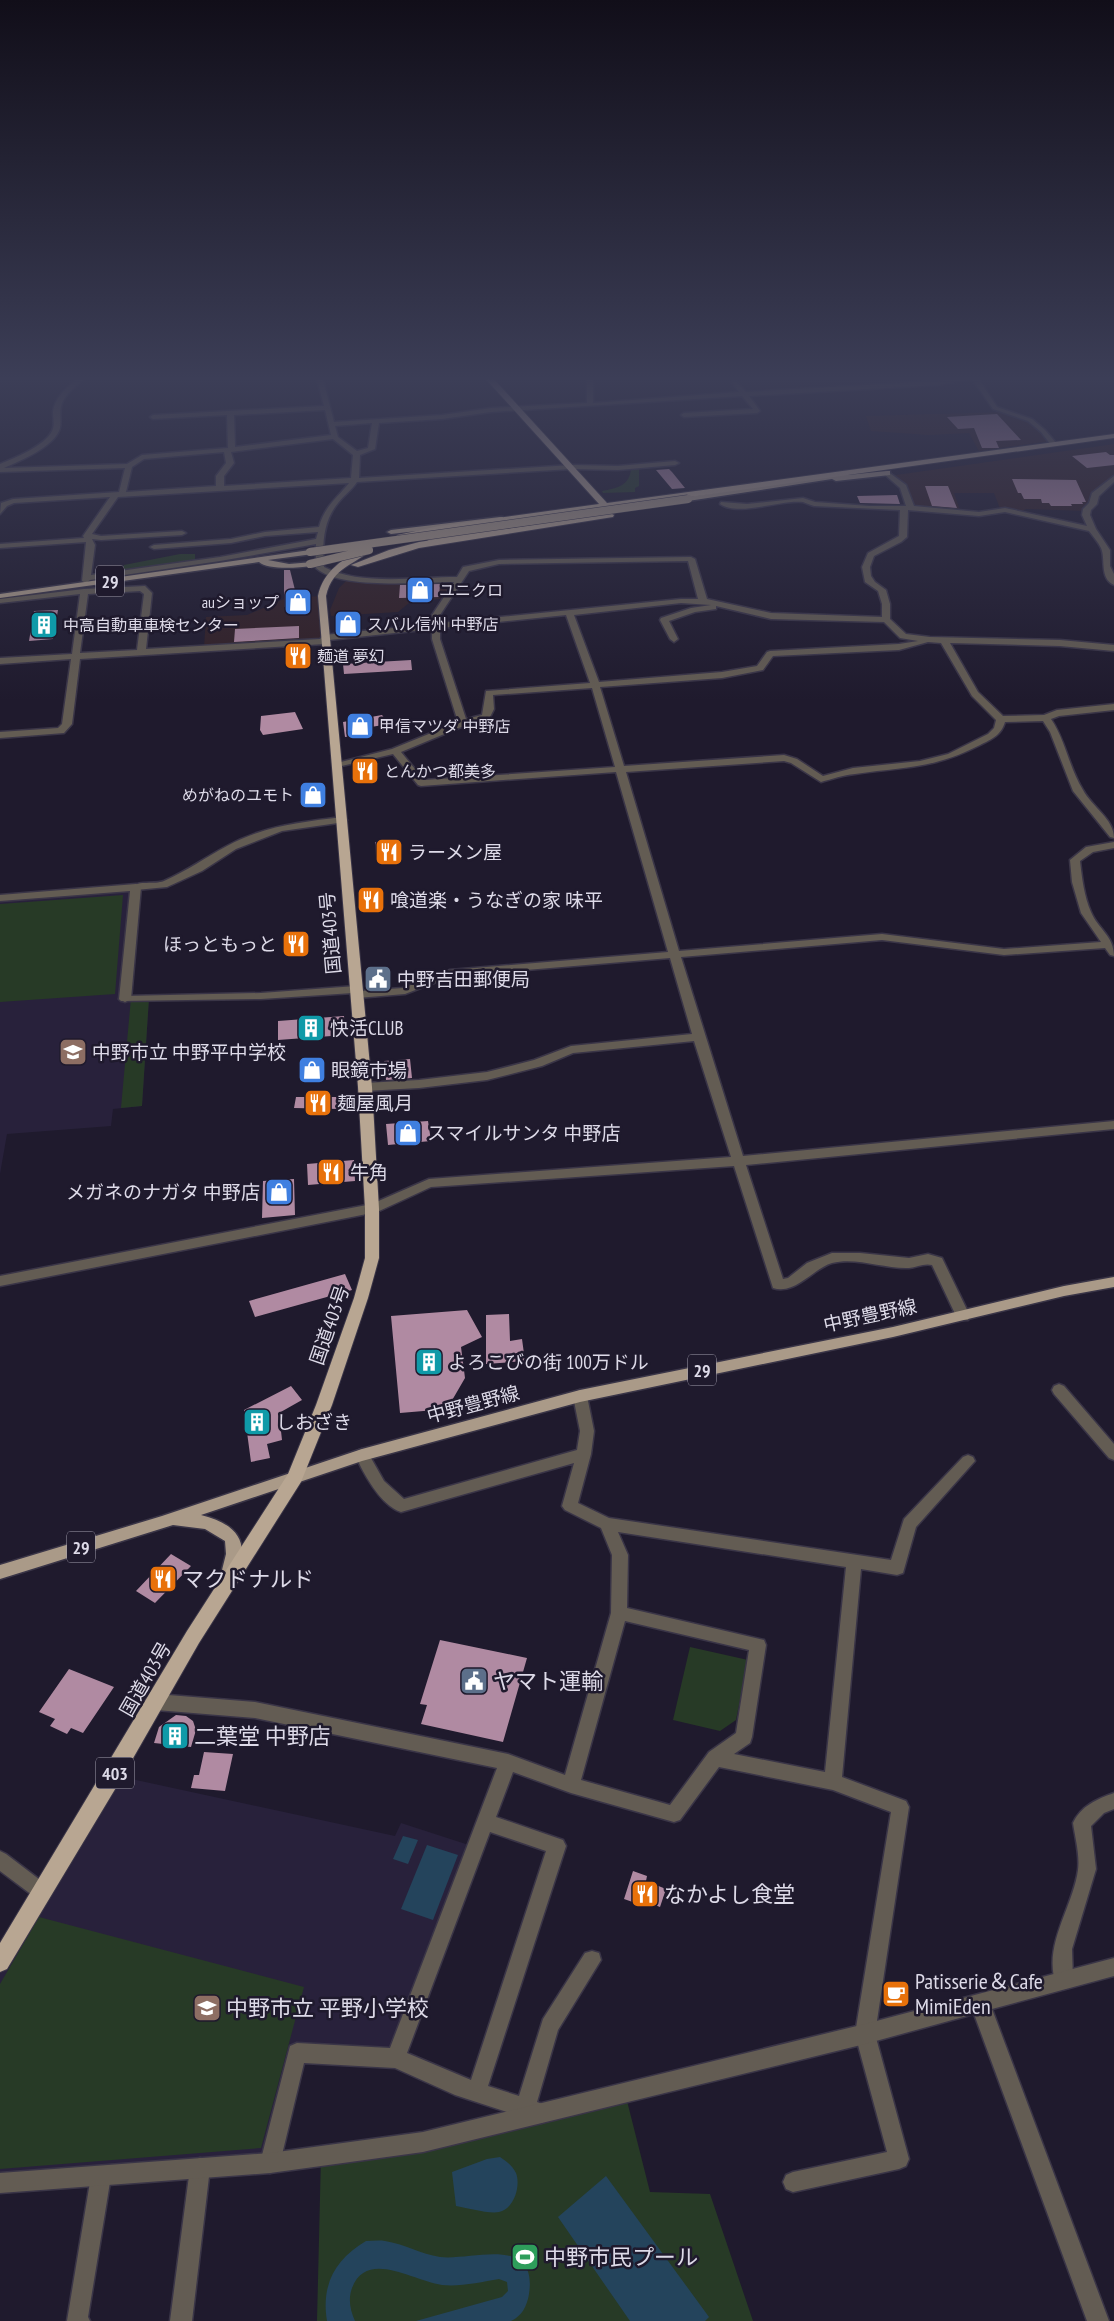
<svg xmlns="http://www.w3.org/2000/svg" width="1114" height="2321" font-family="'PT Sans Narrow','Noto Sans JP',sans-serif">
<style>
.commercial{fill:#311f25}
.built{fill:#28213b}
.green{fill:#273a26}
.water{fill:#24445c}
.building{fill:#b08aa2}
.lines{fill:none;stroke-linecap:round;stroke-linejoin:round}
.minor-casing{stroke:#3a3547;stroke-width:3}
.tertiary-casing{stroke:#3a3547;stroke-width:3}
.primary-casing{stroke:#3a3547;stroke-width:3}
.trunk-casing{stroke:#3a3547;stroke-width:2}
.minor{fill:#635c53;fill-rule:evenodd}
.tertiary{fill:#635c53;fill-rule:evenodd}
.primary{fill:#aa9a88;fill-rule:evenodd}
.trunk{fill:#b8a692;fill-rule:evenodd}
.primary-bridge-casing{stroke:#3a3547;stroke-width:9;stroke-linecap:butt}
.primary-bridge{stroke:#aa9a88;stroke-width:8}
.labels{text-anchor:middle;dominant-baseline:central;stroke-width:5;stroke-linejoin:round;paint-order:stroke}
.far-poi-label{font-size:16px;fill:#dddae8;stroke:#1f1a2d;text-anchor:start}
.shield{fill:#1f1a2d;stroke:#a4a0b0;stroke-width:1}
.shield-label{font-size:18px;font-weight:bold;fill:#dddae8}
.poi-label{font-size:19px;fill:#dddae8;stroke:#1f1a2d;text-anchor:start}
.street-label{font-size:19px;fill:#dddae8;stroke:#1f1a2d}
.near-poi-label{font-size:22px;fill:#dddae8;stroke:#1f1a2d;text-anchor:start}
</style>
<rect width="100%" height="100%" fill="#1f1a2d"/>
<path class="commercial" d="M1006 412 1030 420 1051 441 979 451 969 433 929 435 871 431 866 416Z
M1114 444V478L1106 484 1087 511 1026 509 1021 512 1001 511 994 493H954L961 513 911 508 903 487 889 476Z
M349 578 368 579H459L447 598 409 603 398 612 331 616 330 610 339 588Z
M322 596 325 641 204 648 206 617 247 615 286 598Z"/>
<path class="built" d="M136 887 125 998H149L142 1106 113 1109 111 1126 7 1134 0 1174V898Z
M113 1775 395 1836 401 1823 475 1847 396 2058 297 2053 270 2163 0 2183V1962Z"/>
<path class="green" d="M631 468 639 469V486L635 488V492L603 493 602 491C617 488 630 486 631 468Z
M180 554H195V565L121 577 124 565Z
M123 895 115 994 0 1002V904Z
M131 998H149L142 1106 121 1108Z
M690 1647 748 1660 736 1720 720 1731 673 1720Z
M39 1917 304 1987 261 2148 0 2169V1984Z
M625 2093 650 2192 710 2194 753 2321H317L321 2156Z"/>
<path class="water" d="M403 1836 418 1840 408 1864 393 1859Z
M427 1845 458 1855 433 1920 401 1909Z
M500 2157C507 2162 512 2165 516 2173 521 2186 514 2209 499 2212 489 2214 467 2208 456 2206L452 2172 487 2159Z
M606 2176 709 2317 705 2321H630L558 2217Z
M366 2241C372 2241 379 2240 385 2241 404 2244 421 2254 440 2257 472 2261 538 2234 529 2294 527 2306 522 2316 511 2321H416L502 2297 508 2291 507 2282 499 2279C481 2282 460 2287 442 2285 413 2281 367 2249 352 2288 348 2299 350 2310 355 2321H327C321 2285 335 2259 366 2241Z"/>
<path class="building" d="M997 414 1021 440 996 441 999 448H982L974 428 958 429 947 417Z
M1106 452 1110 455H1114V465L1087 468 1072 456Z
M669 469 672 472 685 488 672 489 656 470Z
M1012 479 1076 480 1086 502H1082L1083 504H1071L1072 506H1051L1049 503H1042L1041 499H1024L1021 493H1018Z
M925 486H948L957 508 932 506Z
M897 495 900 504 860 503 857 496Z
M284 570H290L299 606 284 607Z
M440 584 439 597 399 598 400 585Z
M58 610 53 639 29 641 34 611Z
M358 616 359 627 337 628 336 617Z
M299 626V638L234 642 235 629Z
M411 660 412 670 344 674 343 664Z
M295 712 303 729 263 735 260 730 261 716Z
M382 715 389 724 365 728 367 733 345 737 343 722Z
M375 765 376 776 354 777V766Z
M391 841 393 856 376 857 375 842Z
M375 894 378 905 366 907 364 895Z
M378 975 379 988 368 989V976Z
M344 1016 345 1035 278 1040V1021Z
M410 1059 412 1078 386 1080 384 1061Z
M321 1061V1078L304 1079 303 1062Z
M296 1097H342L340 1109 294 1108Z
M428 1121 431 1141 388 1145 386 1124Z
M354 1160 355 1181 308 1185 307 1164Z
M294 1179 295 1215 262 1218 263 1181Z
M345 1274 352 1290 255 1317 249 1301Z
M467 1310 482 1337 461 1347 465 1378 447 1409 400 1413 391 1316Z
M509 1314 510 1341 522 1339 525 1361 486 1364V1315Z
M291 1386 302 1400 279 1413 282 1440 267 1444 270 1458 251 1462 244 1410Z
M171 1554 191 1566 155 1603 136 1591Z
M440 1640 527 1658 503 1742 421 1724 427 1705 420 1704Z
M69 1669 114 1687 83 1733 71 1728 67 1734 50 1726 55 1719 39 1712Z
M176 1715 186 1716 193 1721 196 1730 191 1747 154 1743 159 1727Z
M204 1752 233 1754 225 1791 191 1788 194 1775H199Z
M633 1871 647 1876 646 1881 666 1889 660 1907 645 1901 644 1906 624 1899Z
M906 1988 908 1999 899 2000 900 2004 886 2005 884 1989Z"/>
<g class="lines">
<defs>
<path id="minor" d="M80 376H87C79 384 68 391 63 401 58 410 62 419 60 428 56 446 20 461 4 468L127 464 142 455 228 448 227 415 153 419 150 417 153 415 324 406 316 376H322L334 422 442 415 491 408 587 403V376H593V403L739 392 732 382 735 380 746 392 937 381 969 376H984L978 378 997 407 1032 419 1045 430 1057 444 1051 445 1041 432 1028 421 993 409 972 379 937 385 749 396 760 411 757 413 684 417 681 415 684 413 753 409 742 396 491 412 442 419 379 423 375 449 360 455 359 478 572 465 618 466 675 461 679 463 675 465 618 470 572 469 357 482C352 490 344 495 338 503 323 521 322 545 324 567 359 586 418 577 457 577L463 567 499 560 691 557 695 559 707 599 771 613 882 617V604L878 591 865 582 862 567 868 553 899 536 900 510 814 506C810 505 806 503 803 502 781 499 739 517 720 504L721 502 747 504 803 498 815 502 869 506H906L900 488 883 473 887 471 906 485 914 506 979 512 1005 508 1087 526 1082 515 1083 509 1089 503 1092 493 1114 476V482L1099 496 1097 504 1091 510 1090 515 1096 529 1110 550V566L1114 574V585C1099 578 1106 559 1101 548 1098 542 1093 536 1089 531L1005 512 979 516 908 510 907 537 901 542 874 556 870 567 871 576 875 582 886 590 890 604V619L906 634 930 637 1060 640 1114 645V651L1060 646 950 643 978 692 1003 716 1044 715 1057 710 1114 704V710L1059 716 1051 719C1066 741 1069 768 1083 790 1092 807 1114 819 1114 838L1110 837 1073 791 1050 732 1043 721 1005 722C1001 736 990 740 978 746 933 769 902 767 855 774 843 775 832 779 821 782L791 763 784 761 626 772 679 951 882 934 1004 949 1101 942 1081 913 1072 882 1070 860 1086 847 1114 842V848L1093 852 1080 861C1082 878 1084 896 1091 912 1098 929 1114 936 1114 956L1110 955 1105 948 1004 955 882 940 681 957 743 1156 1114 1121V1129L746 1165 783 1279 788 1278 807 1263 832 1253H860L909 1258 928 1254 942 1258 970 1316 968 1320H958L932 1265C924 1263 917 1267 909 1268 884 1269 857 1257 832 1263 812 1269 796 1295 773 1288L734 1166 431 1187 377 1212H367L366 1209 367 1206 429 1179 731 1157 694 1041 573 1053 542 1066 487 1080 419 1088 365 1091 359 1087 365 1083 419 1080 487 1072 534 1060 571 1046 692 1034 670 958 452 976 405 994 357 998 353 997 351 995 353 993 261 999 121 1001 119 999 125 996 261 993 356 986 360 987 362 989 360 991 403 988 450 970 668 952 616 772 421 786 418 785 393 754 333 768V764L392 749 458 722 432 639V629L329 640 325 644 80 659 72 724 64 733 0 738V732L58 728 62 724 71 659 0 664V658L72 654 80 594 0 603V599L84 589 145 586 152 593 146 649 320 639 324 635 432 624V615L454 582C422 582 340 590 316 568V544L220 561 90 580 86 583 82 581 86 542 0 548V544L84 538 83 536 110 497 14 503 7 506 0 514 1 503 13 499 119 492 125 468 0 472V464C14 458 45 446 52 431 55 425 53 419 53 412 55 396 69 386 80 376ZM325 410 331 435 235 447 234 415ZM372 423 368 448 357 451 338 437 335 426ZM333 439 353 455 351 478 224 486V476L234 463 231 452ZM224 452 226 463 216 476V486L126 492 132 467 144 459ZM349 483C337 498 324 507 319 527L265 532 231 539 154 545 150 547 154 549 231 543 265 536 318 532 316 539 220 557 91 575 95 545 92 539 101 540 182 535 186 533 182 531 101 536 92 534 118 497ZM688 561 698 599H681L440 623V615L469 571 499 564ZM140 591 144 594 137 650 80 653 88 594ZM681 603 711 605 691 608 661 618 660 620 670 639 674 642 678 639 669 621 695 612 716 609V606L771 619 884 622 900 638 918 641 899 644 770 651 767 652 757 666 722 672 599 682 574 615ZM566 615 590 683 486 691 482 715 466 719 440 639V628ZM928 642 941 643 972 696 996 720 994 728 988 734 948 754 920 761 853 768 823 776 797 759 784 755 624 766 600 687 722 678 763 670 773 656 899 650ZM592 688 615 767 424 780 401 752 466 725 489 719 494 709 493 695Z
M342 817 347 820 345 822 282 831 236 849 202 871 167 887 136 890 131 887C139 880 154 885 164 881 187 871 206 857 227 846 263 826 302 822 342 817Z
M1059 1384 1064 1386 1114 1444V1460L1109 1458 1054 1394 1052 1390 1054 1386Z
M580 1390 585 1392 587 1396 594 1431 591 1454 578 1503 609 1518 891 1560 904 1519 963 1457 968 1455 973 1457 975 1461 916 1527 903 1573 897 1575 861 1569 842 1777 906 1801 909 1807 875 2034 909 2159 906 2166 899 2169 793 2192 786 2189 783 2182 786 2175 793 2172 887 2152 855 2034 891 1812 833 1790 719 1767 680 1820 674 1822 571 1793 513 1772 496 1817 563 1840 566 1846 488 2086 519 2096 543 2019 585 1953 592 1951 599 1953 601 1960 558 2030 537 2102 548 2106 551 2113 548 2120 541 2123 455 2095 395 2068 304 2063 280 2163 277 2170 270 2173 263 2170 260 2163 290 2046 297 2043 390 2048 497 1768 255 1718 156 1710 150 1707 148 1702 150 1697 156 1694 255 1702 508 1754 565 1775 611 1613 612 1555 601 1528 565 1510 562 1506 574 1463 401 1512C380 1505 364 1474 355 1455L357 1451 362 1449 367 1451 384 1481 404 1499 577 1450 580 1431 573 1396 575 1392ZM618 1532 846 1567 825 1772 734 1754 750 1743 752 1737 766 1645 764 1640 627 1608 628 1555ZM625 1621 749 1650 736 1733 709 1752 670 1805 581 1780ZM490 1832 546 1851 471 2080 407 2053Z
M1114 1793V1809L1104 1813 1091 1826 1096 1869 1072 1949 1073 1980 1071 1987 1064 1989 1057 1987C1041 1947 1073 1908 1078 1870 1080 1855 1075 1837 1073 1823 1081 1806 1097 1799 1114 1793Z
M0 1851 6 1854 48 1886 51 1892 48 1898 42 1901 36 1898 0 1871Z
M200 2158 207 2161 210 2168 192 2321H170L190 2168 193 2161Z
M101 2166 108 2169 111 2176 88 2317 90 2321H67L91 2176 94 2169Z"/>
<path id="tertiary" d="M136 884 141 887 131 999 125 1002 119 999 130 891 0 901V895Z
M372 1204 377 1206 378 1209 377 1212 0 1286V1276Z
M1114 1958V1976L992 2009 1109 2321H1087L974 2014 865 2044 423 2152 270 2173 0 2193V2173L270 2153 423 2132 865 2024Z"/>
<path id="primary" d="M887 471H890V475L836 481 832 479 688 501 684 499 688 497 845 473 848 475Z
M500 517H503V521L391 534 387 532 391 530Z
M502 527 506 529 505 531 431 542 427 540 431 538Z
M310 550 314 552 313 554 268 560 289 564 313 562V566H310C298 568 267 570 259 562L0 598V594Z
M1114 1277V1287L1064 1296 893 1337 580 1402 362 1461 201 1515C237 1524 252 1542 235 1579L229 1581 223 1579 221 1574 226 1554 225 1541 205 1529 173 1525 0 1579V1565L162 1516 362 1449 580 1390 893 1327 1064 1286Z"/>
<path id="trunk" d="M483 376H491L607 503 1114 434V438L611 508 613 510 609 512 603 509 397 539V535L439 526 599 504Z
M610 513 614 515 613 517 419 548 358 567 351 565 389 550 419 542Z
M365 547 372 549C354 566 333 566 326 596L372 1087 379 1209V1258L368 1298 332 1405 301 1482 199 1643 120 1781 7 1969 0 1972V1943L187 1631 288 1474 316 1405 354 1298 365 1258V1209L358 1087 318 596C323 571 343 559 365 547Z"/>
</defs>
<use href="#minor" class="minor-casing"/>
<use href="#tertiary" class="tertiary-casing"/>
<use href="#primary" class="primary-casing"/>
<use href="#trunk" class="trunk-casing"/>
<use href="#minor" class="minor"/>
<use href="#tertiary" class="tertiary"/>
<use href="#primary" class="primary"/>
<use href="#trunk" class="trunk"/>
<defs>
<path id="primary-bridge" d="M310 552 688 499
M310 564 369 550"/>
</defs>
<use href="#primary-bridge" class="primary-bridge-casing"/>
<use href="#primary-bridge" class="primary-bridge"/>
</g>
<linearGradient id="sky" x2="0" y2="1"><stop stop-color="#110e19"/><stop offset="0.54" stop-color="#3c3e57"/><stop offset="1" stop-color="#3c3e57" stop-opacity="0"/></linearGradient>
<rect width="1114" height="701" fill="url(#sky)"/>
<defs>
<symbol id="shop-square" viewBox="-11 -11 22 22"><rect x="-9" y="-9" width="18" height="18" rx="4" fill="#3f7fe0" stroke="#1f1a2d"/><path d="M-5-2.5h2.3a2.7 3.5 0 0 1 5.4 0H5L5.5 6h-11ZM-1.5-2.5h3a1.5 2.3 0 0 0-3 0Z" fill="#fff"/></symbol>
<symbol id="building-square" viewBox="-11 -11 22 22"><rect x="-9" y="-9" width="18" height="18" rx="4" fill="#0f9aa8" stroke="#1f1a2d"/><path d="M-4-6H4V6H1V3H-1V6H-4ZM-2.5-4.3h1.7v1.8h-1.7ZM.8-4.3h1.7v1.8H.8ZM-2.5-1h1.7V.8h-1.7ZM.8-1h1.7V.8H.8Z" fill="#fff"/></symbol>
<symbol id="restaurant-square" viewBox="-11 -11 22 22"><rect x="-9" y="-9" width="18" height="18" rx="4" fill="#e8710a" stroke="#1f1a2d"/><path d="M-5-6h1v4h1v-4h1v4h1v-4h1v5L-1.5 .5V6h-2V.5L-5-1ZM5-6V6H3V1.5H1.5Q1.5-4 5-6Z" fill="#fff"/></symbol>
<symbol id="civic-square" viewBox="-11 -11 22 22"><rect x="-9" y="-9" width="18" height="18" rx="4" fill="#5c6f8a" stroke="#1f1a2d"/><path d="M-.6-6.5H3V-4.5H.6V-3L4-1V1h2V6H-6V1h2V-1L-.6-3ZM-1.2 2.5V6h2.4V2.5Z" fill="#fff"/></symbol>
<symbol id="school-square" viewBox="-11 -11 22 22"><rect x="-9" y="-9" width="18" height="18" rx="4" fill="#8d6e63" stroke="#1f1a2d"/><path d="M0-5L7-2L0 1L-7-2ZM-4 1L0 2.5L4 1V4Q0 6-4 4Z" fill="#fff"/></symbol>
<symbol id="cafe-square" viewBox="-11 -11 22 22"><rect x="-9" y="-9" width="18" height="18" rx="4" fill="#e8710a" stroke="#1f1a2d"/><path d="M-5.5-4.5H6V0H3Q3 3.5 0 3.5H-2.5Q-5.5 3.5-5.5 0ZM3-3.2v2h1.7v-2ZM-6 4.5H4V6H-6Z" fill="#fff"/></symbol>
<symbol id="stadium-square" viewBox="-11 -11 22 22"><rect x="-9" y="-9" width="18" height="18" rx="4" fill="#2e9e5b" stroke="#1f1a2d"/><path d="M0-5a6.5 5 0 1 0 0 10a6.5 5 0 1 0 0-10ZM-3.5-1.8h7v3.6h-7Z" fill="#fff"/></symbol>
</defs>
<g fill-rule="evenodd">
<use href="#shop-square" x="404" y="574" width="32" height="32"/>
<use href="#shop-square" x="282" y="586" width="32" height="32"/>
<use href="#shop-square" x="332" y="608" width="32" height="32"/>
<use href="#building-square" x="28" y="609" width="32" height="32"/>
<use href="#restaurant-square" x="282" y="640" width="32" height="32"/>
<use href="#shop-square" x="344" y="710" width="32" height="32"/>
<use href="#restaurant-square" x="349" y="755" width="32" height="32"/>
<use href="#shop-square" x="297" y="779" width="32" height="32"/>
<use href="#restaurant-square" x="373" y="836" width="32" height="32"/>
<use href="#restaurant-square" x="355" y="884" width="32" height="32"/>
<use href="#restaurant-square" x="280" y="928" width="32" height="32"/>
<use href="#civic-square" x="362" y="963" width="32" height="32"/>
<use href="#building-square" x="295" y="1012" width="32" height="32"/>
<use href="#school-square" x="57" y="1036" width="32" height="32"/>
<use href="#shop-square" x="296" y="1054" width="32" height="32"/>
<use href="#restaurant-square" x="302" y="1087" width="32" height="32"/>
<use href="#shop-square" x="392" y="1117" width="32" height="32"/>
<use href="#restaurant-square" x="315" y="1156" width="32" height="32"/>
<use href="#shop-square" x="263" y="1176" width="32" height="32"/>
<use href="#building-square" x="413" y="1346" width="32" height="32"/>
<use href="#building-square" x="241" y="1406" width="32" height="32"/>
<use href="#restaurant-square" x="147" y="1563" width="32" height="32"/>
<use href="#civic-square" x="458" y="1665" width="32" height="32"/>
<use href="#building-square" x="159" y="1720" width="32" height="32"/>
<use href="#restaurant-square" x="629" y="1878" width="32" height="32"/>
<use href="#cafe-square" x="880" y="1978" width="32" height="32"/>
<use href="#school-square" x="191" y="1992" width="32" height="32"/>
<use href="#stadium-square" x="509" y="2241" width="32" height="32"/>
</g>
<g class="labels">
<g class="far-poi-label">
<text x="439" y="590">ユニクロ</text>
<text x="279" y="602" text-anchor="end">auショップ</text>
<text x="367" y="624">スバル信州 中野店</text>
<text x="63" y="625">中高自動車車検センター</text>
<text x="317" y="656">麺道 夢幻</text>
<text x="379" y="726">甲信マツダ 中野店</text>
<text x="384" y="771">とんかつ都美多</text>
<text x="294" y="795" text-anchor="end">めがねのユモト</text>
</g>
<g class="shield">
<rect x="96" y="565.5" width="28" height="31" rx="4"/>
<rect x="688" y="1354.5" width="28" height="31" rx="4"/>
<rect x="67" y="1531.5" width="28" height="31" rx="4"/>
<rect x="96" y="1757.5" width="38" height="31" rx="4"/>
</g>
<g class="shield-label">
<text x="110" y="581">29</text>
<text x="702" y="1370">29</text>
<text x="81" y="1547">29</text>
<text x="115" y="1773">403</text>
</g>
<g class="poi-label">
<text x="408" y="852">ラーメン屋</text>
<text x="390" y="900">喰道楽・うなぎの家 味平</text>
<text x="277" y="944" text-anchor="end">ほっともっと</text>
<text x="397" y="979">中野吉田郵便局</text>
<text x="330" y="1028">快活CLUB</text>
<text x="92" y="1052">中野市立 中野平中学校</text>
<text x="331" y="1070">眼鏡市場</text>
<text x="337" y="1103">麺屋風月</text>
<text x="427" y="1133">スマイルサンタ 中野店</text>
<text x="350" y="1172">牛角</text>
<text x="260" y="1192" text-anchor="end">メガネのナガタ 中野店</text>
<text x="448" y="1362">よろこびの街 100万ドル</text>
<text x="276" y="1422">しおざき</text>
</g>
<g class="street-label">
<text transform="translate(330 933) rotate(-95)">国道403号</text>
<text transform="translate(870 1315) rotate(-12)">中野豊野線</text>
<text transform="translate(329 1325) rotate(-71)">国道403号</text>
<text transform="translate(473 1404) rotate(-15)">中野豊野線</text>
<text transform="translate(145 1679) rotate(-60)">国道403号</text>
</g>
<g class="near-poi-label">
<text x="182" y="1579">マクドナルド</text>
<text x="493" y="1681">ヤマト運輸</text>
<text x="194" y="1736">二葉堂 中野店</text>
<text x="664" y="1894">なかよし食堂</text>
<text x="915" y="1981">Patisserie＆Cafe<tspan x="915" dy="25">MimiEden</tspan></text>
<text x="226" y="2008">中野市立 平野小学校</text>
<text x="544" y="2257">中野市民プール</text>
</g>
</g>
</svg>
